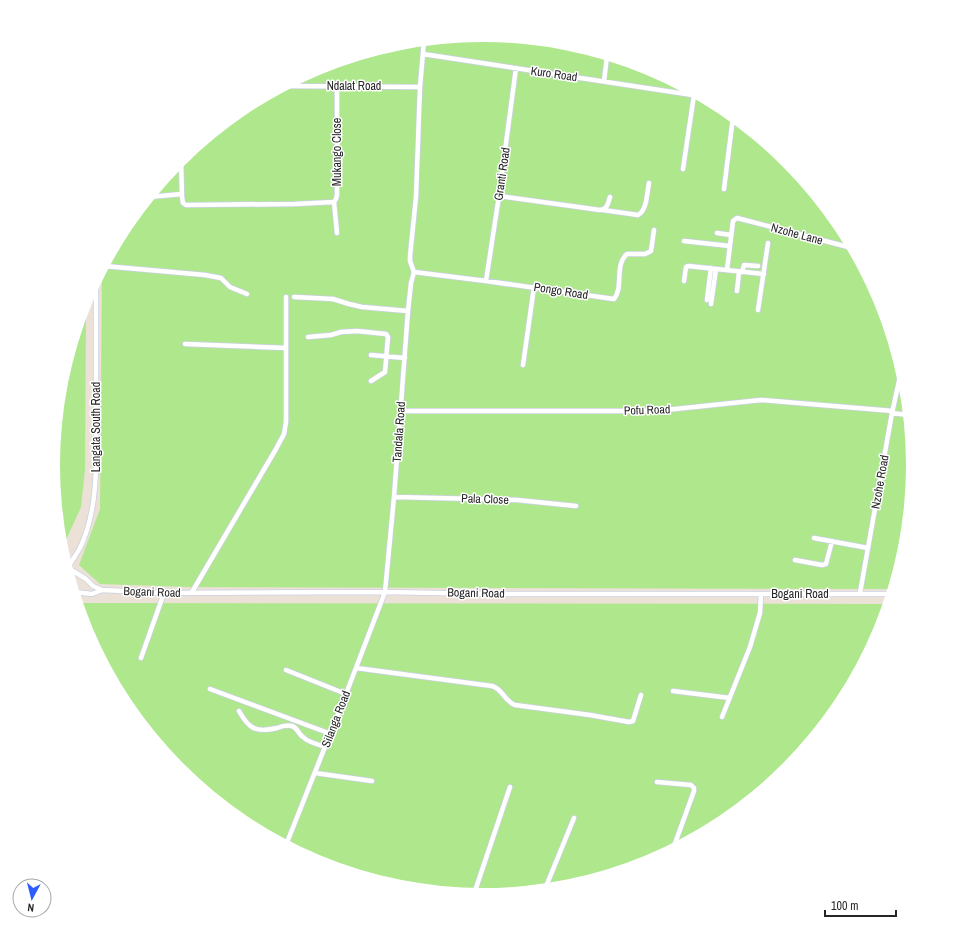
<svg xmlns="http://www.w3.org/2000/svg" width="965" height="930" font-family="'Archivo Narrow',sans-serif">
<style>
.green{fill:#aee78c}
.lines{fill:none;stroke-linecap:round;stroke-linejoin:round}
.minor-casing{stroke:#cbd0e2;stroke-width:6}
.minor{stroke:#fff;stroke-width:4.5}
.labels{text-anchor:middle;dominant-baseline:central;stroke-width:3;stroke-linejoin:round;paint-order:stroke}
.street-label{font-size:12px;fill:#262626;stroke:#fff}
</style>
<rect width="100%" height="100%" fill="#ebe1d6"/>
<path class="green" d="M483 35 567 43 647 68 722 108 787 161 840 226 880 301 904 381 912 465 904 549 892 589 188 587 100 584 79 565 100 509 102 269 125 226 179 161 244 107 318 68 399 43Z
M86 298 85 469 81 507 61 551 53 465 61 381Z
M77 603 888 604 880 630 840 704 786 769 721 823 647 862 566 887 482 895 398 887 318 862 243 822 178 769 125 704 85 629Z"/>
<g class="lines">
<defs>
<path id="minor" d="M423 54 699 96
M604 81 607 56
M283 86 420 87 424 41
M181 158 182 197 183 203 186 205 295 204 334 202 336 199 337 195V87
M683 169 694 95
M724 189 733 117
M499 196 600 210C608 209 608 203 610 197
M149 197 182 194
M334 202 337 233
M603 210 638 215C647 211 647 192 649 183
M717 233 731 235
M684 241 730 246
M104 266 205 275 221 278 230 287 247 294
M727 270 733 221 737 218 852 248
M414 272 486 281 614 299C624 287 614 265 627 254H645L651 251 654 230
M742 272 744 265 758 266
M486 281 499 196 516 68
M684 281 686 267 688 266 764 274
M737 291 739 272
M294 297 333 299 349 304 362 307 408 311
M707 300 711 268
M711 304 716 269
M758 310 768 243
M308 337 331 335 341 332 357 331 386 334 388 337 385 372 371 381
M185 344 286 348
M371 355 405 358
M523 365 534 287
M400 411H656L761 400 893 411
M892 413 908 415
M394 497 517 500 576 506
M814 538 868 548
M795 560 822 565 826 564 832 541
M68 568 86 579 93 586 102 590 164 593 385 592 491 594H891
M67 569C71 562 76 555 80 548 93 521 96 490 96 460V279
M74 592 92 594 102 590
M192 592 276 449 284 434 286 422V297
M860 593 892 413 901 372
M141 658 164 593
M356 668 492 686C503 689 504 701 515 705L590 715 629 722 633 721 641 695
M286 670 346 694
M210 689 331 734
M673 691 730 698
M239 711C249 729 256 733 277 728 282 726 287 725 292 726 298 728 298 734 303 737 309 743 317 744 326 747
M722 717 750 647 760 613 761 594
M315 773 372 781
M657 782 691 785 694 788V791L673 849
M286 845 346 694 385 592 394 497 408 311 411 283 414 272 410 261V256L416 197 420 87
M545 889 574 818
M474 894 510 787"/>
</defs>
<use href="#minor" class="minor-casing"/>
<use href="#minor" class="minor"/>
</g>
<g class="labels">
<g class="street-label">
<text transform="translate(554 74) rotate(8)">Kuro Road</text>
<text x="354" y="86">Ndalat Road</text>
<text transform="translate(337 152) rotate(-90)">Mukango Close</text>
<text transform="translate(502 174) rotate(-82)">Granti Road</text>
<text transform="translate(797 234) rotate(15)">Nzohe Lane</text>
<text transform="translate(561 291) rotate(9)">Pongo Road</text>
<text transform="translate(647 410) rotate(-2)">Pofu Road</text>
<text transform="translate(96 427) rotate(-90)">Langata South Road</text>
<text transform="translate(399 432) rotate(-86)">Tandala Road</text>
<text transform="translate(880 482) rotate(-80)">Nzohe Road</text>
<text transform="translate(485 499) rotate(2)">Pala Close</text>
<text transform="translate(152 592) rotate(2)">Bogani Road</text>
<text transform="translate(476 593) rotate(1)">Bogani Road</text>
<text x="800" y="594">Bogani Road</text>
<text transform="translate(336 719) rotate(-69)">Silanga Road</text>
</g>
</g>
<path d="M0 0H965V930H0ZM60 465a423 423 0 1 1 846 0a423 423 0 1 1-846 0Z" fill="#fff" fill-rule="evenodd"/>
<g transform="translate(32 898) rotate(187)"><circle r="19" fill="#ffffff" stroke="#a8a8a8"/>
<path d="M0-3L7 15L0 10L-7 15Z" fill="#2f5cff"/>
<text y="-6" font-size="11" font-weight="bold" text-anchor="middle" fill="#262626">N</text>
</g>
<path d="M825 910v6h71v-6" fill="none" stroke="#262626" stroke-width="2"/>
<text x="831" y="910" font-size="12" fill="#262626" stroke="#ffffff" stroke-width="3" paint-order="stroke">100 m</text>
</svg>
